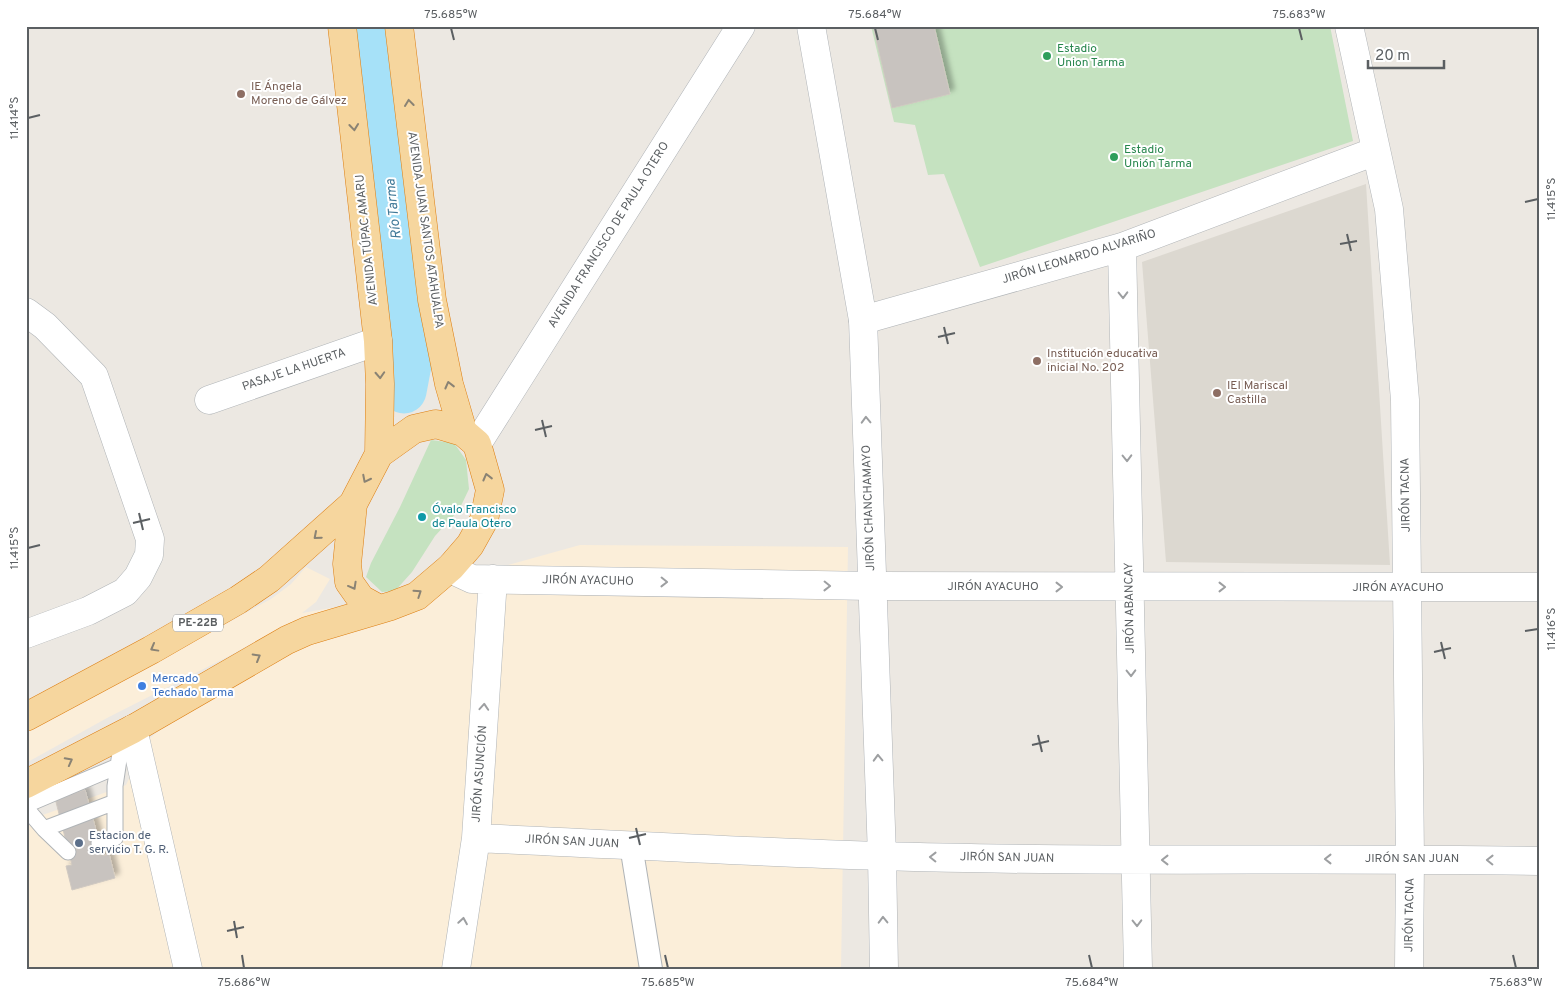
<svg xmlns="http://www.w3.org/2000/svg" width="1565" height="995" font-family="Overpass,sans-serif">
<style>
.commercial{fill:#fbeed9}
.education{fill:#dcd8d0}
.green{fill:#c5e2c0}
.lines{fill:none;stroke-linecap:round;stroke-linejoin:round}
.river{stroke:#a6e1f8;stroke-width:45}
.building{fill:#c8c3bf;stroke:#d0c9c1;filter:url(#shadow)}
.service-casing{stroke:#b0b4b7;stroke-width:17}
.pedestrian-casing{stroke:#b0b4b7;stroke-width:24}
.minor-casing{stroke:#b0b4b7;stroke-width:29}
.secondary-casing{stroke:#afb3b7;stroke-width:29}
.trunk-casing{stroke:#dd7e11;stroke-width:29}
.service{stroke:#fff;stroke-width:15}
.pedestrian{stroke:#fff;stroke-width:22}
.minor{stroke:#fff;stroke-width:28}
.secondary{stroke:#fff;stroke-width:28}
.trunk{stroke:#f6d69e;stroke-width:28}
.oneway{stroke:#8a8374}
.oneway2{stroke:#9d9fa1}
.ticks{fill:none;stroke:#5b5f62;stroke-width:2}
.leisure-dot{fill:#2e9e5b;stroke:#fff;stroke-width:2}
.education-dot{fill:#8d6e63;stroke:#fff;stroke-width:2}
.culture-dot{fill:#0f9aa8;stroke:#fff;stroke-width:2}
.shop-dot{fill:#3f7fe0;stroke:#fff;stroke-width:2}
.service-dot{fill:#5c6f8a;stroke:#fff;stroke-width:2}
.labels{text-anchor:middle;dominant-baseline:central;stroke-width:4;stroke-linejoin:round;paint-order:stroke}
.shield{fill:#fff;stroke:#8c8f91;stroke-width:1}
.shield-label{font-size:11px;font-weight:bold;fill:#5b5f62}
.leisure-label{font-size:12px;fill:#27864d;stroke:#fff;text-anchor:start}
.education-label{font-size:12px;fill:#785e54;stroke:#fff;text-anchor:start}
.street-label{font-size:12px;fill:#5b5f62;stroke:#fff}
.culture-label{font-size:12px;fill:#0d838f;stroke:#fff;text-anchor:start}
.shop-label{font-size:12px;fill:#366cbe;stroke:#fff;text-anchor:start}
.service-label{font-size:12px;fill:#4e5e75;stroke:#fff;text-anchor:start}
.water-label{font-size:14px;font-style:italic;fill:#3f7897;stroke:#fff}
.neatline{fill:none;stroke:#5b5f62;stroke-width:2}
.ticks-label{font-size:12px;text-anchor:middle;fill:#5b5f62}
</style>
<defs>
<filter id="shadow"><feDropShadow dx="4.5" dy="-4.5" stdDeviation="2.5" flood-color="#0004"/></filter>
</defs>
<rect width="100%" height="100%" fill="#ece8e2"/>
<path class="commercial" d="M580 545 848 547 841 969H26V821L126 785 147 741 265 636 231 655 107 718 26 763V733L271 599 291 584 306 567 330 579 316 602 302 613 389 598Z"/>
<path class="education" d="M1366 184 1390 565 1166 562 1142 262Z"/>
<path class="green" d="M871 26H1330L1353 141 980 267 944 174 928 175 915 125 894 122Z
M431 440 454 443 466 460 469 489 459 510 435 536 412 572 395 591 382 592 366 577 371 563 400 507Z"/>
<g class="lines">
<path class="river" d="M373 26 402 263 411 354 404 391"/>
</g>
<path class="building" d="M873 26H934L950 94 892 108Z
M85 790 103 856 109 854 115 878 72 890 66 866 72 865 55 798Z"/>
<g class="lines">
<defs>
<path id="service" d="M26 805 118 766
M26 808 44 829 68 852
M44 829 115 802
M99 843 115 838V786L123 733"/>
<path id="pedestrian" d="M631 845 651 969"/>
<path id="minor" d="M1349 26 1389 209 1405 400 1410 859 1409 969
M1122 247 1138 969
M26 312 45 326 94 376 150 539 149 555 138 577 125 592 88 611 26 634
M863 320 1122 247 1376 151
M209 400 378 341
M451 567 457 572 472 579 871 586 1539 587
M133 729 188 969
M476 838C611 844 746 852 882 856 1101 863 1320 857 1539 861
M456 969 476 838 493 579"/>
<path id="secondary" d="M811 26 863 320 882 856 884 969
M477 444 741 26"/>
<path id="trunk" d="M342 26 378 341 380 384 379 454
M399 26 432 300 449 384 463 432
M26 717 151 650 238 600 269 579 353 504
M26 784 133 729 287 640 307 631 391 606 417 596 451 567 470 545 484 520 490 490 477 444 463 432 436 424 414 429 379 454 353 504 347 564 349 582 361 599 379 609"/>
</defs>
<use href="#service" class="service-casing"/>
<use href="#pedestrian" class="pedestrian-casing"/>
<use href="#minor" class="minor-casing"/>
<use href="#secondary" class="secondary-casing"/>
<use href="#trunk" class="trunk-casing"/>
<use href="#service" class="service"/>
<use href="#pedestrian" class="pedestrian"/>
<use href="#minor" class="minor"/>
<use href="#secondary" class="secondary"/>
<use href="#trunk" class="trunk"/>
</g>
<defs><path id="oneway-chevron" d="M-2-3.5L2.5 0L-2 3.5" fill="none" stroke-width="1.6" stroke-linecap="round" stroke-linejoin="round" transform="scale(1.25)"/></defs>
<g class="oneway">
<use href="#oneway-chevron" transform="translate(409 103) rotate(-97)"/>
<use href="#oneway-chevron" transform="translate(354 127) rotate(84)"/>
<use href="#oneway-chevron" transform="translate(380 375) rotate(87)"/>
<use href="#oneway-chevron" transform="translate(449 385) rotate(-104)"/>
<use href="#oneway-chevron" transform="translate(487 477) rotate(-104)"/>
<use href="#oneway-chevron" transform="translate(366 479) rotate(117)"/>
<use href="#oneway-chevron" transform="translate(317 536) rotate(139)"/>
<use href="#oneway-chevron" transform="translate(353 586) rotate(61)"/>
<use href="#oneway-chevron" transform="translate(418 593) rotate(-34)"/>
<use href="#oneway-chevron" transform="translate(154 648) rotate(151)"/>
<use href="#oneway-chevron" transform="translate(257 657) rotate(-30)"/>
<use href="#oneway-chevron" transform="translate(69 761) rotate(-28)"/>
</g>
<g class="oneway2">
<use href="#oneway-chevron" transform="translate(1123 295) rotate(89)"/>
<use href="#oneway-chevron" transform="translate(866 420) rotate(-92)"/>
<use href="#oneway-chevron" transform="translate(1127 458) rotate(89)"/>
<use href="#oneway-chevron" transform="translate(664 582) rotate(1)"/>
<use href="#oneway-chevron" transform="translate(827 586) rotate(1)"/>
<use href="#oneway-chevron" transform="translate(1059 587)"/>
<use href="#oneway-chevron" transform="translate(1222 587)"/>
<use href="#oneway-chevron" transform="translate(1131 673) rotate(89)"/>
<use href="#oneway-chevron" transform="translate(484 707) rotate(-86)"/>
<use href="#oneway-chevron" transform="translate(878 758) rotate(-92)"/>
<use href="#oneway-chevron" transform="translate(933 857) rotate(-179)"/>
<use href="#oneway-chevron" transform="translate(1328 859) rotate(180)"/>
<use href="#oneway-chevron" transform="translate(1165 860) rotate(180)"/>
<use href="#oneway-chevron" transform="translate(1490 860) rotate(-179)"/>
<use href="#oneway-chevron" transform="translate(883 920) rotate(-91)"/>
<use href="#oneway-chevron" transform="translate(463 921) rotate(-81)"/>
<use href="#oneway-chevron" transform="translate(1137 923) rotate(89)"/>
</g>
<path class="ticks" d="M451 28 454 40M875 28 878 40M1299 28 1302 40M28 118 40 115M1525 202 1538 199M1347 234 1351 251M1340 244 1357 241M944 327 948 344M938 337 955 333M542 420 546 437M535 430 552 426M139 513 143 530M133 523 150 519M28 548 40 545M1525 631 1538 629M1441 642 1445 659M1434 652 1451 648M1038 735 1042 752M1032 745 1049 741M636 828 640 845M629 838 646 834M234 921 237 938M227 931 244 927M242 955 244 968M665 955 668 968M1089 955 1092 968M1513 955 1516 968"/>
<g class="leisure-dot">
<circle cx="1047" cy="56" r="5"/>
<circle cx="1114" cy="157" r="5"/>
</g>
<g class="education-dot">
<circle cx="241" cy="94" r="5"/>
<circle cx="1037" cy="361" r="5"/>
<circle cx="1217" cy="393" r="5"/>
</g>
<circle class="culture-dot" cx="422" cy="517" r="5"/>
<circle class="shop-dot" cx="142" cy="686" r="5"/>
<circle class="service-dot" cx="79" cy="843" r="5"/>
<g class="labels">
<rect class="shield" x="173" y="614.5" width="50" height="17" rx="4"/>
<g class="shield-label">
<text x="198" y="623">PE-22B</text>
</g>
<g class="leisure-label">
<text x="1057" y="49">Estadio<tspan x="1057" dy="14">Union Tarma</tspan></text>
<text x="1124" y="150">Estadio<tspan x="1124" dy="14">Unión Tarma</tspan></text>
</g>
<g class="education-label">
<text x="251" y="87">IE Ángela<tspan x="251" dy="14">Moreno de Gálvez</tspan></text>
<text x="1047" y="354">Institución educativa<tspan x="1047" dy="14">inicial No. 202</tspan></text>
<text x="1227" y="386">IEI Mariscal<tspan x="1227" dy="14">Castilla</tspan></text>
</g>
<g class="street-label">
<text transform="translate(425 230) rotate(82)">AVENIDA JUAN SANTOS ATAHUALPA</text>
<text transform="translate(609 235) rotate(-58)">AVENIDA FRANCISCO DE PAULA OTERO</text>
<text transform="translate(367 240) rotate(-96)">AVENIDA TÚPAC AMARU</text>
<text transform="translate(1079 257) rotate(-17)">JIRÓN LEONARDO ALVARIÑO</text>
<text transform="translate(294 370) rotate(-19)">PASAJE LA HUERTA</text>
<text transform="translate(1406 495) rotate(-91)">JIRÓN TACNA</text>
<text transform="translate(869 508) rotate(-92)">JIRÓN CHANCHAMAYO</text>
<text transform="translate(588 581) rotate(1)">JIRÓN AYACUHO</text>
<text x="993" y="587">JIRÓN AYACUHO</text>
<text x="1398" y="588">JIRÓN AYACUHO</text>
<text transform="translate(1130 608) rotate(-91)">JIRÓN ABANCAY</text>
<text transform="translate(480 774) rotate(-86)">JIRÓN ASUNCIÓN</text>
<text transform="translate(572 842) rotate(3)">JIRÓN SAN JUAN</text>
<text transform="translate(1007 858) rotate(1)">JIRÓN SAN JUAN</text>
<text x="1412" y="859">JIRÓN SAN JUAN</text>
<text transform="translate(1410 915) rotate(-89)">JIRÓN TACNA</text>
</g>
<g class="culture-label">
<text x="432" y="510">Óvalo Francisco<tspan x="432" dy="14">de Paula Otero</tspan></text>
</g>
<g class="shop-label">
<text x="152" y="679">Mercado<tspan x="152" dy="14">Techado Tarma</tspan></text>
</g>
<g class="service-label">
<text x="89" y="836">Estacion de<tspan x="89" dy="14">servicio T. G. R.</tspan></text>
</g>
<g class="water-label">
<text transform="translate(394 209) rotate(-96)">Río Tarma</text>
</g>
</g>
<rect width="1565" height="995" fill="none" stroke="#ffffff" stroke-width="55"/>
<path d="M1368 60v8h76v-8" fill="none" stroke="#5b5f62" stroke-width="2.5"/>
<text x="1375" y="60" font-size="15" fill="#5b5f62" stroke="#ffffff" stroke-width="4" paint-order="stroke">20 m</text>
<rect x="28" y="28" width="1510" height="940" class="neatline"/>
<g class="ticks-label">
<text x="451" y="18">75.685°W</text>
<text x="875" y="18">75.684°W</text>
<text x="1299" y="18">75.683°W</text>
<text transform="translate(14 118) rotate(-90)" y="4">11.414°S</text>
<text transform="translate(1551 199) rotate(-90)" y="4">11.415°S</text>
<text transform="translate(14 548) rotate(-90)" y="4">11.415°S</text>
<text transform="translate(1551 629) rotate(-90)" y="4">11.416°S</text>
<text x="244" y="986">75.686°W</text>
<text x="668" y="986">75.685°W</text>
<text x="1092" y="986">75.684°W</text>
<text x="1516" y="986">75.683°W</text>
</g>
</svg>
